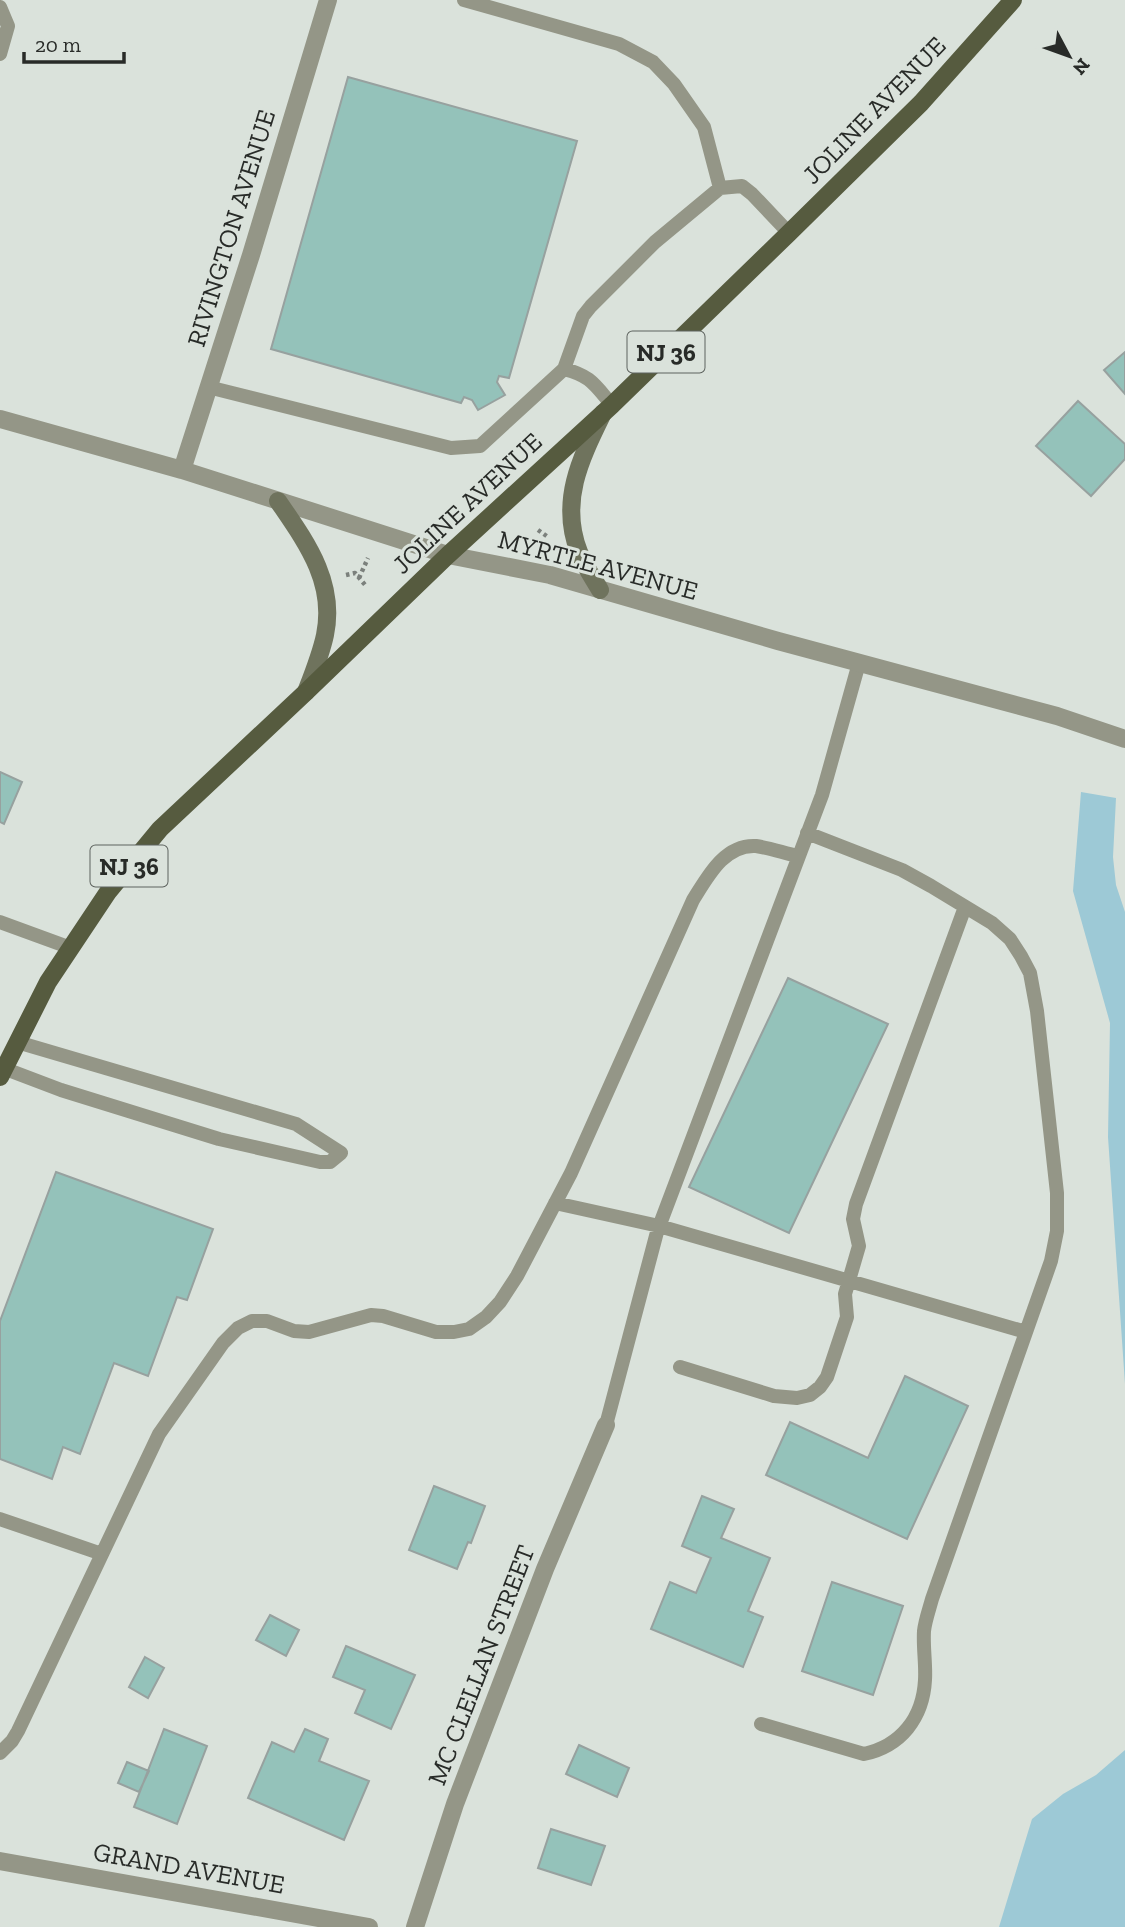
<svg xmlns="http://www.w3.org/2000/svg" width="1125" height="1927" font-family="'Zilla Slab',serif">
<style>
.water{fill:#9dc9d6}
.building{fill:#94c2ba;stroke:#97a19f;stroke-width:2}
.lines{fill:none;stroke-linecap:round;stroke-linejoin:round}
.path{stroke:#7b807c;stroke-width:4.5;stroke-dasharray:3.5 3.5;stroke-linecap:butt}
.lane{stroke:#949687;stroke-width:14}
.street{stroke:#949687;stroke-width:18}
.secondary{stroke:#6f735d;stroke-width:18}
.primary{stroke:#565b3f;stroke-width:18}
.labels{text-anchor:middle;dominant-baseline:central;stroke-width:6;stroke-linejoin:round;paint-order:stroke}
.shield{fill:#dae2db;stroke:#5d625e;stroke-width:2}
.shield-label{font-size:24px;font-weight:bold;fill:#282b28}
.street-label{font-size:26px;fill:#282b28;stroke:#dae2db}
</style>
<rect width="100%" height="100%" fill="#dae2db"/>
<path class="water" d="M1081 792 1116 798 1113 857 1116 885 1125 912V1384L1108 1137 1110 1023 1073 891Z
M1125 1750V1927H999L1032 1819 1063 1794 1096 1775Z"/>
<path class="building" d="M348 77 577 141 509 378 499 376 497 382 505 395 478 410 472 400 464 397 461 403 271 349Z
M1125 352V394L1104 370Z
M1078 401 1125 444V459L1091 496 1036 446Z
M0 772 22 782 4 824 0 822Z
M788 978 888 1024 789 1233 689 1187Z
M56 1172 213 1229 187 1300 177 1297 148 1376 114 1363 80 1454 63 1447 52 1479 0 1459V1321Z
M905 1376 968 1406 907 1539 766 1475 790 1422 868 1458Z
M434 1486 485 1506 471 1543 468 1542 457 1569 409 1550Z
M702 1496 734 1509 721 1538 770 1558 748 1611 763 1617 743 1667 651 1629 670 1582 696 1593 711 1558 682 1546Z
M832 1582 903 1606 873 1695 802 1671Z
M270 1615 299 1630 286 1656 256 1640Z
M346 1646 415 1675 391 1729 355 1713 365 1690 333 1677Z
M145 1657 164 1668 148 1698 129 1687Z
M164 1729 207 1746 177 1824 134 1807Z
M305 1729 328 1739 319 1761 369 1781 344 1840 248 1798 272 1742 294 1752Z
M579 1745 629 1768 617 1797 566 1774Z
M127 1762 149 1771 139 1792 118 1783Z
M551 1829 605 1846 591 1885 538 1868Z"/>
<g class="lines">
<path class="path" d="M538 530 548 537
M346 575 355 573 366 586
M359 578 368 558"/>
<path class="lane" d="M464 0 619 44 653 62 674 84 704 127 720 188
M0 7 8 26 0 54
M564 369 583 316 591 306 655 242 720 188 742 186 752 194 789 233
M208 387 451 448 480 446 564 369C591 376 594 384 612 405
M0 922 71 948
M3 1068 61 1090 219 1139 320 1162H330L341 1153 296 1124 17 1042
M555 1203 659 1226 1026 1332
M680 1367 774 1396 797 1398 810 1395 820 1387 827 1377 847 1317 845 1294 859 1246 853 1219 856 1204 965 907
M606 1425 657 1232 822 795 859 663
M0 1519 102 1554
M761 1724 864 1754C901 1746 923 1718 925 1680 926 1664 923 1648 924 1631 925 1621 929 1610 932 1599L1051 1261 1057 1231V1193L1037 1011 1030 973 1021 956 1010 939 992 923 931 886 902 870 807 833
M0 1753 12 1741 18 1731 159 1434 223 1343 238 1328 252 1321H267L294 1331 309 1332 371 1315 383 1316 436 1332H454L469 1329 486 1317 500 1302 517 1276 571 1173 693 900C707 878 724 844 756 846 770 848 784 853 798 856"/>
<path class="street" d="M0 419 182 470 448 555 550 575 778 641 1057 716 1125 739
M182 470 251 255 328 0
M0 1861 369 1927
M415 1927 455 1804 545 1569 606 1425"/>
<path class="secondary" d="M278 501C306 542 336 582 325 635 321 654 313 674 306 692
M600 590C593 578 584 565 579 552 559 501 581 458 603 413"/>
<path class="primary" d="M0 1077 48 982 108 892 160 829 306 692 448 555 612 405 789 233 921 103 1013 0"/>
</g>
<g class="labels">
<g class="shield">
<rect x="627.5" y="331.5" width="77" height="41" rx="5"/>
<rect x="90.5" y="845.5" width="77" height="41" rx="5"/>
</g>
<g class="shield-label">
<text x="666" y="352">NJ 36</text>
<text x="129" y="866">NJ 36</text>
</g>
<g class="street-label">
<text transform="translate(874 110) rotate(-46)">JOLINE AVENUE</text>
<text transform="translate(231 228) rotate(-73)">RIVINGTON AVENUE</text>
<text transform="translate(467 503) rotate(-43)">JOLINE AVENUE</text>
<text transform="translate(598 565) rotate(15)">MYRTLE AVENUE</text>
<text transform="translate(481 1665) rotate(-69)">MC CLELLAN STREET</text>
<text transform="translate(189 1868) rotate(10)">GRAND AVENUE</text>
</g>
</g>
<g transform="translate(1069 56) rotate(131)" stroke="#dae2db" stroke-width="5" paint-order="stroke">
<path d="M0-5L12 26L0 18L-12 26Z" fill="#282b28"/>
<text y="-10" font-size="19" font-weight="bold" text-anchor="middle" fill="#282b28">N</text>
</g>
<path d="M24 52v10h100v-10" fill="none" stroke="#282b28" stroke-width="3.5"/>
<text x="35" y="52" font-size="21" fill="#282b28" stroke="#dae2db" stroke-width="5" paint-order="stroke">20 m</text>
</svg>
